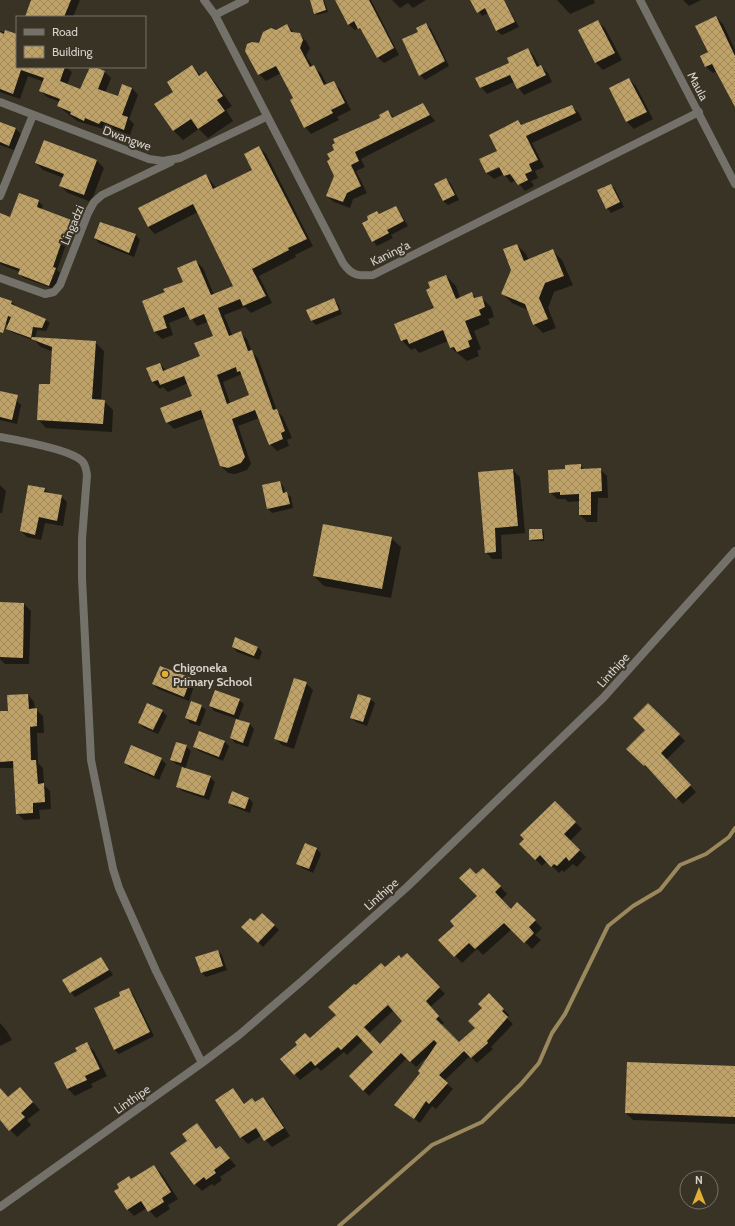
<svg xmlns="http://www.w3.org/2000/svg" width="735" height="1226" font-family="Cabin,sans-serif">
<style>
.shadow{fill:#0007;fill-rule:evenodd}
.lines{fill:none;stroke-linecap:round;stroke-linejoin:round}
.stream{stroke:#9c885d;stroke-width:4}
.building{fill:url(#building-cross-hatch);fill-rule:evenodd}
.street{stroke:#74716b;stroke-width:8}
.poi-dot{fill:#e2af34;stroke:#393326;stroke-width:1.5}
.labels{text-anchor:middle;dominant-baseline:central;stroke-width:4;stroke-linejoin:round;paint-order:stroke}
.street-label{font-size:12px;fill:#d5d1ca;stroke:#393326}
.poi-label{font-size:12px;font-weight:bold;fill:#d5d1ca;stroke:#393326;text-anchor:start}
</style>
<defs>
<pattern id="building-cross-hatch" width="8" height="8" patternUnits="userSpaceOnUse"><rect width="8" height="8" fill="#bfa267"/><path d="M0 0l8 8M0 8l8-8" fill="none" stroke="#9f895c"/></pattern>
</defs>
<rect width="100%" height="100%" fill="#393326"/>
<path class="shadow" d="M28 0H80L73 17H26L32 1Z
M311 0H324L328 12 317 15Z
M343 0H371L399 55 384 63 377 57 365 34 359 28 355 30 348 24Z
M392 0H426L413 8 408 3 400 8Z
M471 0H504L519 27 502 35 497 31 488 13 482 16Z
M557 0H594L595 3 570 14Z
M683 0H701L689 6Z
M716 17 723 24 735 50V101L717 71 713 73 706 67 702 56 709 53Z
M597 21 605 28 622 60 603 70 596 63Z
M426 24 431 29 449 66 425 80 420 75Z
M287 25 294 33 299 34 306 41 310 48 306 56 313 67 321 73 327 85 333 82 340 89 351 110 337 117 339 120 311 134 305 127 294 98 281 73 266 81 259 74 260 45 276 31Z
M0 31 17 36V67H66L72 72 67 85 81 91 91 67H93L105 72 111 78 105 93 119 97 132 88 138 95 129 119 134 124 130 135 107 127 106 130 77 121 58 106 60 102 47 97 41 91 44 82 28 76 20 99 0 92Z
M528 49 534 56 540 67 541 66 548 73 552 82 524 95 514 82 487 94 481 87Z
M192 66 201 76 206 73 215 82 232 106 226 110 233 121 208 138 199 129 183 140 174 131 156 105 175 92Z
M629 79 636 86 653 119 634 129 627 122Z
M422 104 435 121 361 159 365 167 356 171 367 193 353 199 350 208 334 202 327 196 335 176 388 111 394 118Z
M572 107 579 113 582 120 532 143 544 167 535 171 538 178 531 181 534 186 525 191 516 180 511 183 504 174 494 179 487 173 481 160 498 151 518 121 523 126ZM503 164 504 166 488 173V171Z
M0 123 16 129 21 134 14 150 0 145Z
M45 141 97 161 104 168 91 202 68 193 60 186 64 178 43 170 36 163Z
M259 147 266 154 313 246 295 255 296 257 259 276 272 303 251 313 245 307 224 315 232 335 240 332 247 339 252 352 258 358 277 411 283 417 292 438 287 440 289 446 277 451 270 444 259 418 238 426 251 464 247 470 235 474 228 473 221 466 204 418 174 429 167 422 194 396 188 383 168 392 163 387 160 389 153 382 160 364 167 371 201 356 214 336 208 322 197 326 189 315 169 323 173 335 162 339 155 332 144 301 166 293 184 282 196 261 203 268 214 295 235 287 198 212 155 234 148 227 206 175 216 188 253 170ZM242 374 251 395 230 403 223 382Z
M446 179 451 184 459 200 448 205 443 201Z
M611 185 615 189 624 207 611 213 607 208Z
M38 201 43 206 41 210 74 222 78 227 74 238 69 236 57 270 60 273 54 289 24 278 20 274V272L0 264V221L10 218Z
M396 207 400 212 408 226 391 235 393 238 377 246 373 241 380 215Z
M101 223 136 235 140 240 134 257 99 243 95 238Z
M517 245 526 254 529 261 553 251 562 260 573 285 554 292 548 308 556 328 543 333 534 324 528 310 512 303 503 294 512 271Z
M446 276 456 286 460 298 472 294 477 298H482L491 307 494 317 488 319 490 324 474 331 481 349 477 351 479 356 467 361 451 348 448 341 419 353 415 348 411 350 402 340 435 309Z
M0 299 12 302 16 306 46 320 50 323 46 331 37 330 35 338 95 342 104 351 101 401H104L113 410 112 432 46 428 38 419 51 386 53 352 41 347 35 341 11 332 7 328 9 325 0 322Z
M334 299 338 304 342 314 316 325 312 321Z
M0 397 16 400 21 405 17 424 0 420Z
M581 466 585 470 600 469 607 476 608 498H598L597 522H587L580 515V501L568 502 565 499H557L550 492 566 470Z
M513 470 520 477 525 533 501 535 502 559H492L486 552Z
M280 483 284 487 285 493 291 497 293 508 272 513 268 509Z
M0 485 6 491 2 513H0Z
M45 489 50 494 61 496 67 502 63 526 45 523 41 540 27 537 21 531Z
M542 530 544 532V541H532L530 539Z
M391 538 401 547 391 598 324 586 314 576Z
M0 603 24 604 31 611 29 664H5L0 659Z
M233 647H258L262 652 259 660 237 652Z
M160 667 191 679 195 683 189 701 158 689 153 684Z
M306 683 313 690 294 749 282 745 275 738Z
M28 695 34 702 35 709 43 716 44 733H37L38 763 43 768 44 785 50 791 51 809 39 810 40 819 24 820 17 813 14 768H0V712H9Z
M370 699 375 703 367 726 356 722 351 717Z
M239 700 244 704 238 720 250 724 254 729 248 747 235 743 231 738 237 719 214 711 210 706Z
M648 704 685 741 666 760 696 792 683 804 628 749 647 730Z
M201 706 206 710 200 726 190 723 186 718Z
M162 711 167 716 158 734 144 728 139 723Z
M224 741 229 746 223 761 199 751 194 747Z
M186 746 191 751 185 769 210 777 215 782 209 800 182 791 177 786 184 767 176 764 171 759Z
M161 759 166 764 159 780 129 767 125 762Z
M249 798 253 803 250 813 234 807 229 802Z
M555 802 582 829 570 841 586 857 577 867 573 864 564 872 562 870 559 873 547 861 542 866 521 844Z
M306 845 317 849 321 854 313 873 302 868 298 863Z
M483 869 507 894 501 900 511 910 517 903 542 928 535 935 541 940 532 949 512 929 483 955 477 949 462 963 440 940 455 926 478 896 476 875Z
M262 914 279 930 263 947 243 927 254 922Z
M218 951 222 955 227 970 206 977 202 973Z
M407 954 445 994 430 1007 444 1023 441 1025 459 1043 476 1028 489 995 509 1015 507 1018 513 1024 491 1047 493 1049 477 1063 470 1056 444 1081 453 1089 436 1109 432 1106 420 1123 395 1105 421 1073 427 1057 416 1067 407 1058 369 1096 350 1076 375 1052 363 1040 347 1055 344 1052 321 1071 317 1067 300 1080 282 1059 310 1039 337 1015 356 987ZM394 1010 403 1021 380 1045 369 1033Z
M101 958 113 975 75 997 71 992Z
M129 989 133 994 154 1036 119 1054 114 1049 122 996Z
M0 1023 6 1030 12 1040 0 1046Z
M86 1044 94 1051 107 1076 91 1084 93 1087 75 1096 68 1089 55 1063 78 1051Z
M735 1067V1124L633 1120 626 1113Z
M20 1088 40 1110 27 1120 31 1125 17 1137 0 1119V1098H8Z
M233 1089 245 1104 256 1103 263 1098 270 1105 290 1136 272 1147 262 1135 248 1144 241 1137 216 1100Z
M197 1124 217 1150 220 1148 236 1166 220 1177 222 1180 214 1186 212 1184 202 1191 195 1184 188 1141Z
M154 1166 161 1173 178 1199 168 1205 170 1209 156 1218 147 1208 134 1216 127 1209 132 1180Z"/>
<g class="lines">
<path class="stream" d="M339 1226 432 1145 482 1122 521 1084 539 1063 552 1033 565 1014 608 926 633 906 660 890 680 865 706 854 729 837 735 828"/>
</g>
<path class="building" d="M31 0H71L64 17H25Z
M310 0H323L326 10 314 14Z
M335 0H369L394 48 377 58 360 28 358 29 354 21 348 25Z
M470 0H504L515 22 496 31 485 8 477 13Z
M716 16 735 56V107L712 64 705 67 700 56 708 52 695 26Z
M598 20 615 53 595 63 578 30Z
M426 23 445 61 419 76 402 39 418 32 416 28Z
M287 24 291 32 300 33 303 40 300 48 310 67 314 65 324 85 334 81 345 103 331 110 333 113 304 128 290 100 293 98 276 66 258 75 245 51 247 44 252 42 259 43 263 32 271 28 276 30Z
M5 30 17 34V67H65L60 81 80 89 90 67H95L105 71 98 89 118 96 122 84 132 88 122 115 128 117 124 130 101 121 99 124 85 118 84 121 70 114 71 112 57 106 60 99 39 91 44 78 21 70 13 94 0 89V32L4 34Z
M528 48 537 67 541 65 546 75 517 89 510 75 480 88 475 78 509 63 507 58Z
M192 65 199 76 206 71 223 96 217 100 225 111 198 129 191 119 173 131 154 104 173 92 167 82Z
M629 78 647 112 626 122 609 88Z
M423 103 430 115 355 152 359 161 351 165 361 186 347 193 343 202 326 196 334 176 327 161 330 159 327 154 334 150 332 145 335 143 333 139 380 118 379 115 388 110 392 118Z
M572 105 576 113 526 136 538 160 529 164 532 171 525 174 528 180 518 185 510 174 504 176 499 167 486 173 479 159 497 151 489 135 518 120 521 125Z
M0 122 16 128 9 146 0 142Z
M44 140 97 160 84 195 59 186 64 174 35 163Z
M259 146 307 239 288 248 289 250 252 269 266 296 243 306 240 299 218 308 229 336 241 331 248 351 252 350 273 410 277 409 285 431 281 433 283 439 269 445 255 410 232 419 245 457 241 463 228 468 220 466 201 410 166 423 160 408 192 396 184 376 160 385 158 380 152 382 146 368 160 363 163 371 200 356 194 343 213 336 204 314 190 320 184 307 163 316 167 328 154 332 142 301 165 292 163 289 183 282 177 268 196 260 211 295 233 286 193 204 148 227 138 208 206 174 213 189 252 170 244 154ZM236 367 237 372 240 371 249 395 227 404 217 375Z
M446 178 455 195 443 201 434 184Z
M611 184 620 202 606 209 597 190Z
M19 193 39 200 37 207 74 221 69 234 65 232 53 267 56 268 49 286 18 274 20 269 0 262V213L10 217Z
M396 206 404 221 387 230 389 233 372 242 362 223 368 220 367 216 377 211 379 214Z
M100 222 136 234 129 253 94 238Z
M517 244 524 261 553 249 564 276 545 283 539 298 548 319 533 325 525 304 501 294 511 270 503 249Z
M446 275 456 299 472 292 474 298 482 296 485 307 479 310 481 315 465 321 472 339 468 341 470 347 457 352 454 347 450 348 443 330 409 344 407 339 401 341 394 324 434 308 426 290 430 288 428 282Z
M0 297 12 301 11 304 46 319 42 328 33 327 31 338 6 329 11 317 8 316 3 333 0 332Z
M334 298 339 310 311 321 306 310Z
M32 337 96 341 92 399 105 400 103 424 37 420 39 384H50L52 347 31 339Z
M0 391 18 395 12 420 0 417Z
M581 464V469L601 468 602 491 591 492V515H579V494L560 495V492L549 493 548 470 565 469V465Z
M513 469 518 526 495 528 496 552 485 553 478 472Z
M280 481 283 493 287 492 290 504 267 509 262 485Z
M28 485 45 488 44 492 62 495 57 521 39 517 35 535 20 531Z
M323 524 392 537 382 589 313 576Z
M529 529H542L543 539 529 540Z
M0 602 24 603 23 658 0 657Z
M235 637 258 647 254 656 232 647Z
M160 666 191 678 184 697 152 684Z
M294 678 307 682 287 743 274 739Z
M215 690 240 699 234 715 209 706Z
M28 694 29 709 37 708V726L30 727 31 760H36L38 784 44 783 45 802 33 803V813L16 814 13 761 0 762V711H8L7 695Z
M358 694 371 698 363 722 350 718Z
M191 701 202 705 196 722 185 718Z
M147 703 163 710 153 730 138 723Z
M648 703 680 734 661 753 691 785 676 799 645 765 644 766 626 749 645 730 633 718Z
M236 719 250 723 243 743 230 738Z
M199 731 225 741 219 757 193 747Z
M176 742 187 745 181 763 170 760Z
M131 745 162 758 154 776 124 763Z
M182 767 211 776 204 796 176 787Z
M232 791 249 798 245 809 228 803Z
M555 801 576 822 564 834 580 850 569 861 566 857 557 866 554 864 551 867 540 855 535 860 519 844 524 839 520 835Z
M305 843 317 848 309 869 296 864Z
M470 868 476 874 483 868 501 886 495 892 511 909 517 902 536 920 529 927 534 933 524 943 504 923 475 949 469 943 454 957 438 940 454 926 450 921 477 896 459 878Z
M262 913 275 925 258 943 241 927 250 918 254 921Z
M218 950 223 966 201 973 195 957Z
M407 953 440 987 426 1001 439 1016 436 1019 459 1042 475 1028 468 1021 482 1008 478 1004 489 993 504 1009 502 1011 508 1017 487 1041 488 1043 471 1058 464 1051 439 1075 448 1083 429 1104 426 1101 414 1119 394 1105 420 1073 418 1071 437 1043 434 1040 410 1062 401 1053 363 1091 349 1076 373 1052 357 1035 341 1050 338 1047 315 1066 311 1061 294 1075 280 1059 297 1045 295 1042 305 1033 310 1038 336 1015 328 1007 354 984 356 985 381 963 385 967 399 955 401 958ZM388 1005 402 1021 380 1044 364 1027Z
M101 957 109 970 70 993 62 980Z
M129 988 150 1032 114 1050 94 1008 120 996 119 992Z
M87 1042 100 1069 85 1076 87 1080 67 1089 54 1063 77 1051 75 1048Z
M627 1062 735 1066V1117L625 1113Z
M20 1087 33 1102 21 1113 25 1117 9 1131 0 1120V1088L8 1097Z
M233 1088 244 1104 252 1098 255 1102 263 1097 284 1128 264 1141 256 1128 240 1138 215 1100Z
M197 1123 216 1149 220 1146 230 1158 214 1170 216 1173 206 1180 204 1177 194 1185 170 1153 187 1141 182 1134Z
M154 1165 171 1192 162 1198 164 1202 148 1212 141 1201 127 1210 114 1191 119 1188 117 1184 129 1176 131 1179Z"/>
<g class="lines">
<path class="street" d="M204 0 215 15 343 263C352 276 358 276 373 275L699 112
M640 0 735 184
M215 15 245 0
M0 102 149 159 163 161 180 158 266 117
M0 196 33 115
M0 278 45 294 54 292 60 285 88 213 94 202 102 195 171 162
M0 437C17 440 71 450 82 461 86 465 86 470 87 475L82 539V578L91 760 113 869 119 888 156 971 202 1063
M0 1207 202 1063 239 1035 303 980 407 887 603 698 735 551"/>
</g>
<circle class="poi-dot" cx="165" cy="674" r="4"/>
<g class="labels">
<g class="street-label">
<text transform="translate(698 86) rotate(62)">Maula</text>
<text transform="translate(127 138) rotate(20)">Dwangwe</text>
<text transform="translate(72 225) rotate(-67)">Lingadzi</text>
<text transform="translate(390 253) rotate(-26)">Kaning'a</text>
<text transform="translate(613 670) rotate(-48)">Linthipe</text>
<text transform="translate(381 894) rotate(-42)">Linthipe</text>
<text transform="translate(132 1099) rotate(-35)">Linthipe</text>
</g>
<g class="poi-label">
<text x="173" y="667">Chigoneka<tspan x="173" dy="14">Primary School</tspan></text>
</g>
</g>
<rect x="16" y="16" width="130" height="52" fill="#393326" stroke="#777268"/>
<rect x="24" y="29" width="20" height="6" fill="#74716b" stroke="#777268"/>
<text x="52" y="36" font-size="12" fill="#d5d1ca">Road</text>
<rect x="24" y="46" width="20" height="12" fill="url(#building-cross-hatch)" stroke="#777268"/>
<text x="52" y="56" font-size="12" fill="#d5d1ca">Building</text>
<g transform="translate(699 1190)"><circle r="19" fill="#393326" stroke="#777268"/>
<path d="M0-3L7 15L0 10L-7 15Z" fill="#e2af34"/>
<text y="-6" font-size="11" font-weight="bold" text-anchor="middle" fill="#d5d1ca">N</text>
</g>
</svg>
